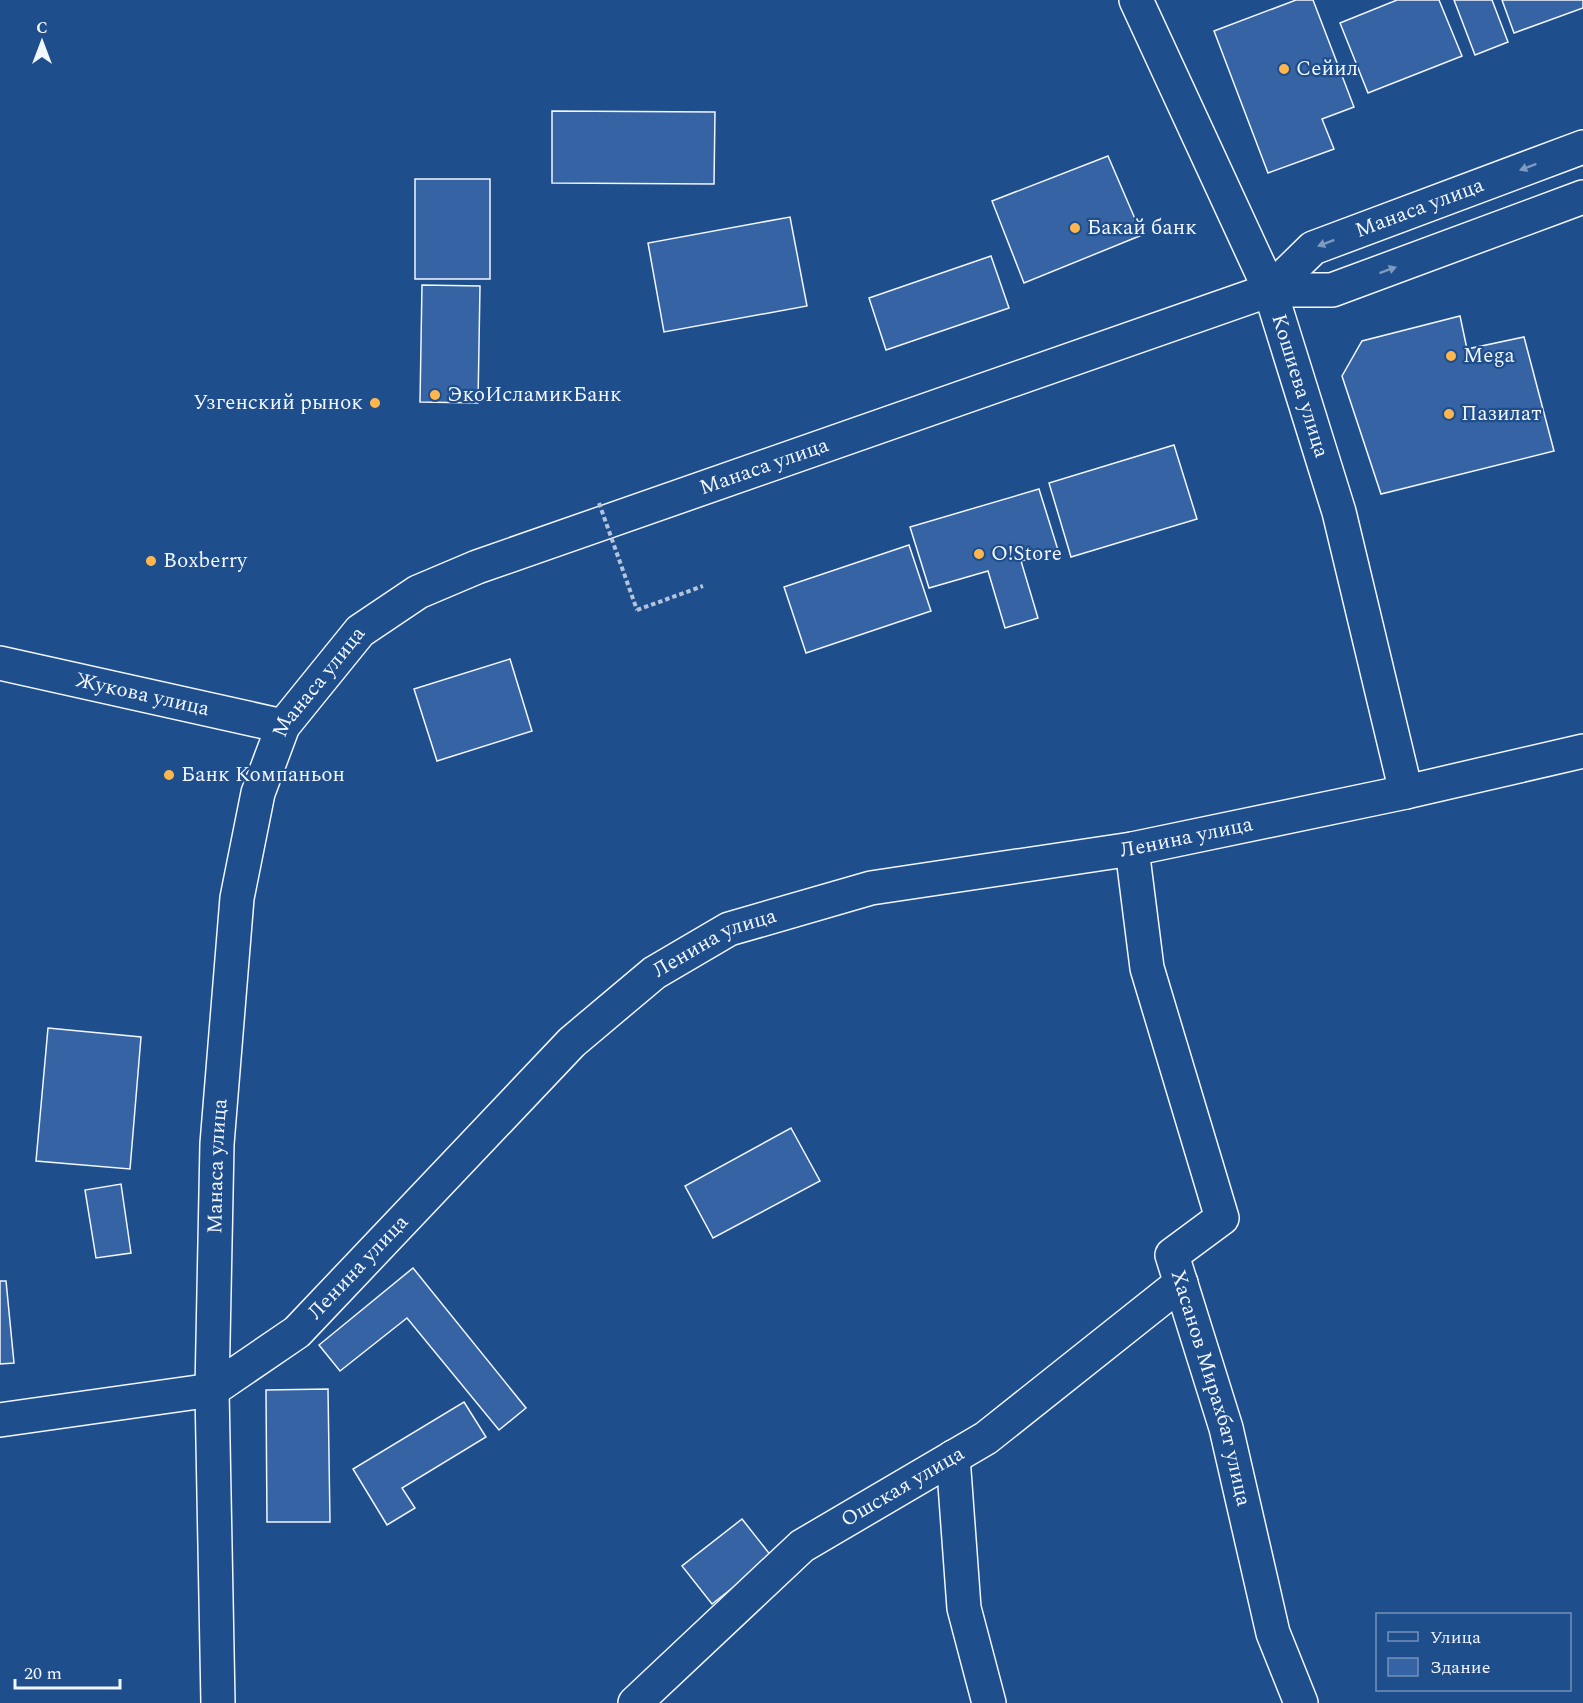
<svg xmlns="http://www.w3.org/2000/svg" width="1583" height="1703" font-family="Spectral,serif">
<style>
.building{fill:#3563a3;stroke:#f2f6ff;stroke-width:1.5}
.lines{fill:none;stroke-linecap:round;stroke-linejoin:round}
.minor-casing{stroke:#f2f6ff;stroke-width:36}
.major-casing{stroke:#f2f6ff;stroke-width:36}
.path{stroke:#b3c4dc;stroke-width:4;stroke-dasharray:4.5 3;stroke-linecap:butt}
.minor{stroke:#1f4e8c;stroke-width:33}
.major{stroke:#1f4e8c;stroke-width:33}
.path-bridge{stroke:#b3c4dc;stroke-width:4;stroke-dasharray:4.5 3;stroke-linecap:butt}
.oneway{fill:#7e9ac0}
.poi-dot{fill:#ffb74d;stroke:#1f4e8c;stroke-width:2}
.labels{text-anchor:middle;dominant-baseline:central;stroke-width:4.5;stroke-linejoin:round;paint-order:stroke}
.poi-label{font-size:21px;fill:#f2f6ff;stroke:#1f4e8c;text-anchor:start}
.street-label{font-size:21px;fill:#f2f6ff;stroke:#1f4e8c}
</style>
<rect width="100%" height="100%" fill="#1f4e8c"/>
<path class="building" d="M1296 0H1313L1354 107 1322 119 1334 149 1268 173 1214 31Z
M1397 0H1439L1462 56 1368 93 1340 23Z
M1454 0H1492L1508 42 1475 55Z
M1502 0H1583V8L1514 33Z
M552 111 715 112 714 184 552 183Z
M1108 156 1142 235 1024 283 992 201Z
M415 179H490V279H415Z
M790 217 807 306 664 332 648 243Z
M991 256 1009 308 886 350 869 298Z
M422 285 480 286 478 403 420 402Z
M1460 316 1467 349 1524 337 1554 451 1381 494 1342 376 1362 341Z
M1174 445 1197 519 1071 557 1049 483Z
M1039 489 1058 550 1021 561 1038 618 1005 628 988 571 929 588 910 527Z
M909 545 931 611 806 653 784 587Z
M510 659 532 731 437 761 414 689Z
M48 1028 141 1037 130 1169 36 1161Z
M791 1128 820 1181 713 1238 685 1186Z
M121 1184 131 1253 96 1258 85 1190Z
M413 1268 526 1408 499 1430 407 1318 340 1371 319 1345Z
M0 1281H6L14 1363 0 1364Z
M328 1389 330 1522H267L266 1390Z
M464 1402 486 1437 402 1488 415 1508 387 1525 353 1469Z
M742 1519 772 1557 712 1604 682 1566Z"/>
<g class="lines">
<defs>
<g id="minor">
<path id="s1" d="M1136 0 1270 290 1339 512 1406 792"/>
<path id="s2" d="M0 663 283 726"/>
<path id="s3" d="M1132 849 1147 968 1222 1218 1172 1255 1226 1428 1273 1633 1301 1703"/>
<path d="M0 1420 212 1390"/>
<path d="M953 1457 964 1608 989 1703"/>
<path id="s4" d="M635 1703 802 1546 986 1438 1181 1283"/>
</g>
<g id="major">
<path id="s5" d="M1270 290 1313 248 1583 147"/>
<path id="s6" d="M212 1390 297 1332 572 1042 654 973 729 929 871 888 1132 849 1406 792 1583 751"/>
<path id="s7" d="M218 1703 212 1390 217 1144 237 898 258 793 283 726 360 631 418 592 477 567 1270 290H1332L1583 197"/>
</g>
</defs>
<use href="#minor" class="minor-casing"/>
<use href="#major" class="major-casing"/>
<path class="path" d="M637 610 703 586"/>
<use href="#minor" class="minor"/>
<use href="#major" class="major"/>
<path class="path-bridge" d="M599 503 637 610"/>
</g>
<defs><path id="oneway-solid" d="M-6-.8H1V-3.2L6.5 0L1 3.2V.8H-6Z" transform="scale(1.5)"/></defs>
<g class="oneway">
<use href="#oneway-solid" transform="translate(1528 167) rotate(159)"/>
<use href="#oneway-solid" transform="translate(1326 243) rotate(159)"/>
<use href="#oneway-solid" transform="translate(1388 270) rotate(-20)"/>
</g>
<g class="poi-dot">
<circle cx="1284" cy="69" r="6"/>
<circle cx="1075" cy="228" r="6"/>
<circle cx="1451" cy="356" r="6"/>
<circle cx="435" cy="395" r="6"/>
<circle cx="375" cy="403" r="6"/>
<circle cx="1449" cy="414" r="6"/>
<circle cx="979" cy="554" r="6"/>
<circle cx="151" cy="561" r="6"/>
<circle cx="169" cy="775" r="6"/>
</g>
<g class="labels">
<g class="poi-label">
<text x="1296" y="69">Сейил</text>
<text x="1087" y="228">Бакай банк</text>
<text x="1463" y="356">Mega</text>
<text x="447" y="395">ЭкоИсламикБанк</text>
<text x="363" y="403" text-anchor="end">Узгенский рынок</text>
<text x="1461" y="414">Пазилат</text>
<text x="991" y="554">O!Store</text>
<text x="163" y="561">Boxberry</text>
<text x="181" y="775">Банк Компаньон</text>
</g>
<g class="street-label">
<text stroke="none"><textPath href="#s5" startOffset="174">Манаса улица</textPath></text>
<text stroke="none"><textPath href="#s1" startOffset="420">Кошиева улица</textPath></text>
<text stroke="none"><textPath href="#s7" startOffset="1545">Манаса улица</textPath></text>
<text stroke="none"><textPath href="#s7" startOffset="1041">Манаса улица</textPath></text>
<text stroke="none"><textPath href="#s2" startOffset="146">Жукова улица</textPath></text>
<text stroke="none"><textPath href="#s6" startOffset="1164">Ленина улица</textPath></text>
<text stroke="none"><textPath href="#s6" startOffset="678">Ленина улица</textPath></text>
<text stroke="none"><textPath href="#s7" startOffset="537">Манаса улица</textPath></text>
<text stroke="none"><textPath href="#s6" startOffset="192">Ленина улица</textPath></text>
<text stroke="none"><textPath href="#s3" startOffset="582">Хасанов Мирахбат улица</textPath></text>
<text stroke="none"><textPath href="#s4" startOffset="346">Ошская улица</textPath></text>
</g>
</g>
<rect x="1376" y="1613" width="195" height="78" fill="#1f4e8c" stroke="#7391ba" stroke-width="1.5"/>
<rect x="1388" y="1632" width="30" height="9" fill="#1f4e8c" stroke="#7391ba" stroke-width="1.5"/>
<text x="1430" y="1643" font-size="18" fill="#f2f6ff">Улица</text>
<rect x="1388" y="1658" width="30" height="18" fill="#3563a3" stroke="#7391ba" stroke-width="1.5"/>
<text x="1430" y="1673" font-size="18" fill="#f2f6ff">Здание</text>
<g transform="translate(42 42)" stroke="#1f4e8c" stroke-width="4.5" paint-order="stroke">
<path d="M0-4.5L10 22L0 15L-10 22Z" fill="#f2f6ff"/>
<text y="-9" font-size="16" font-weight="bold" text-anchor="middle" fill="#f2f6ff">С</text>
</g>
<path d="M15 1679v9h105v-9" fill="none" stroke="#f2f6ff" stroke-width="3"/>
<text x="24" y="1679" font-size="18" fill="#f2f6ff" stroke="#1f4e8c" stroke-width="4.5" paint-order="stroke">20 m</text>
</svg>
